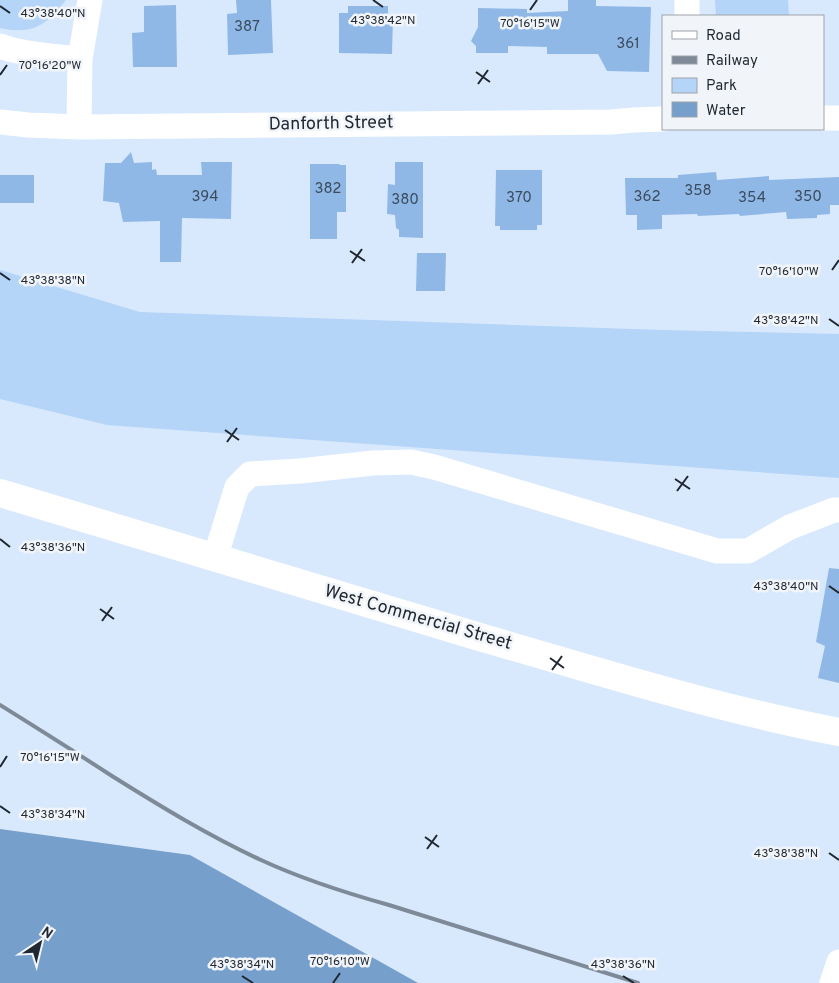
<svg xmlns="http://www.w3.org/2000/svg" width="839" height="983" font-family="Overpass,sans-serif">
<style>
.green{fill:#b4d4f8}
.water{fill:#779fcb}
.building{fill:#90b8e6}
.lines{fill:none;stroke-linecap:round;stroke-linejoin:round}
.minor{stroke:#fff;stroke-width:25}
.major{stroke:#fff;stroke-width:28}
.rail{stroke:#7e8a98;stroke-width:4}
.ticks{fill:none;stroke:#1f2730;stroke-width:2}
.labels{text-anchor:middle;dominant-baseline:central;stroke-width:5;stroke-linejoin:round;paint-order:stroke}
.number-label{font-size:15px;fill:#3b4b5e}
.street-label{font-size:18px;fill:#1f2730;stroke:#f1f5fa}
.ticks-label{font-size:12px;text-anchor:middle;fill:#1f2730;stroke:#f1f5fa;stroke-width:5;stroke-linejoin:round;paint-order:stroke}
</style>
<rect width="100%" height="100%" fill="#d9e9fd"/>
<path class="green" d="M0 0H66C47 25 33 35 0 28Z
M715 0H788L789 16H716Z
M0 270 140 312 662 330 839 334V478L107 425 0 399Z"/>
<path class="water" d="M0 829 190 855 418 983H0Z"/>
<path class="building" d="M236 0H271L273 53 228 55 227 14 237 13Z
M568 0H596V6L651 7 649 72 607 71 598 54H547V47L508 46V53H476V46L471 41 478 27V8L527 9V13L568 11Z
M176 5 177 67H133L132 33 144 32V6Z
M348 6H388V17H393L392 54 339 53V13H348Z
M131 152 134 163 152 162V170L156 169 157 175H202L201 162H232L231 219 182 218 181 262H160V221L123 222 119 203 103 201 105 163H121Z
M395 162H423V238L399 237V230L396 228 395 215 387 214 388 184 395 185Z
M310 164H340L339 165H346V212H337V239H310Z
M496 170H542V225H537V230H500V226H495Z
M716 172 717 180 769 176V180L839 177V205H830V214L817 215V218L787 219 786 212 740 216 739 214 698 216 697 214 662 215V229L637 230V215H626L625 178H678V175Z
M0 175H34V203H0Z
M417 253H446L445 291H416Z
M829 568 839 569V683L818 678 825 646 816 642Z"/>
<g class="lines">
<path class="minor" d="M687 0V16
M0 46C23 55 55 56 80 59
M823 118H839
M0 122 28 125 79 127 611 122 634 120 663 119
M79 127 80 59 90 0
M215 558 237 487 250 474 300 471 373 463 411 462 434 467 717 551H748L790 527 834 510H839
M832 983 839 962"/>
<path class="major" d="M0 493C161 542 322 590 483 638 601 672 718 709 839 732"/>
<path class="rail" d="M0 705C37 728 75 752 112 776 160 806 209 836 261 860 302 879 346 893 389 905L638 983"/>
</g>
<path class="ticks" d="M373 0 383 7M0 6 10 13M530 10 537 0M476 72 490 82M0 75 7 65M478 84 488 70M350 251 365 261M352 263 362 249M832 270 839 260M0 273 10 280M829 319 839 326M225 430 239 440M227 442 237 428M675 479 690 489M677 491 688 476M0 539 10 547M829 586 839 593M100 609 114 619M102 621 112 607M550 658 564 668M552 670 562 656M0 767 7 756M0 806 10 813M425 837 439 847M427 849 437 835M829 853 839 860M242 976 253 983M623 976 634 983M333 983 340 973"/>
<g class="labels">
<g class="number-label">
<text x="247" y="27">387</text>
<text x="628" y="44">361</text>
<text x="328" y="189">382</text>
<text x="698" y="191">358</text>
<text x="205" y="197">394</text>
<text x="647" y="197">362</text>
<text x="808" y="197">350</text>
<text x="519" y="198">370</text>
<text x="752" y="198">354</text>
<text x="405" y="200">380</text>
</g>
<g class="street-label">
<text transform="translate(331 124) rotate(-1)">Danforth Street</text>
<text transform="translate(418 618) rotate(16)">West Commercial Street</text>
</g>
</g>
<g class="ticks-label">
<text x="53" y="17">43°38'40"N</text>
<text x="383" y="24">43°38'42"N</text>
<text x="530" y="27">70°16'15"W</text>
<text x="50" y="69">70°16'20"W</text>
<text x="789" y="275">70°16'10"W</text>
<text x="53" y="284">43°38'38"N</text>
<text x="786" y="324">43°38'42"N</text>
<text x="53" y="551">43°38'36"N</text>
<text x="786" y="590">43°38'40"N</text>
<text x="50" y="761">70°16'15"W</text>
<text x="53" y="818">43°38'34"N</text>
<text x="786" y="857">43°38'38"N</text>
<text x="340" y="965">70°16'10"W</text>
<text x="242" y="968">43°38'34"N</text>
<text x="623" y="968">43°38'36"N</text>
</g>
<rect x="662" y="15" width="162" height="115" fill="#f1f5fa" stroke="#9da3a9"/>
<rect x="672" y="31" width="25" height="8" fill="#ffffff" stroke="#9da3a9"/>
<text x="706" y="40" font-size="15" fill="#1f2730">Road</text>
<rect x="672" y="56" width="25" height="8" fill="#7e8a98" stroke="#9da3a9"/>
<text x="706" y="65" font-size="15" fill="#1f2730">Railway</text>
<rect x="672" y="78" width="25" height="15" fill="#b4d4f8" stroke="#9da3a9"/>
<text x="706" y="90" font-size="15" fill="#1f2730">Park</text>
<rect x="672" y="102" width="25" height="15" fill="#779fcb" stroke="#9da3a9"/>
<text x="706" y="115" font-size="15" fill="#1f2730">Water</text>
<g transform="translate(40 943) rotate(35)" stroke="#f1f5fa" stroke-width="4" paint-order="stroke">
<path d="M0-4L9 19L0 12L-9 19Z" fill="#1f2730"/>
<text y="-8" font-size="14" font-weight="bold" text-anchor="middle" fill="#1f2730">N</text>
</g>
</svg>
